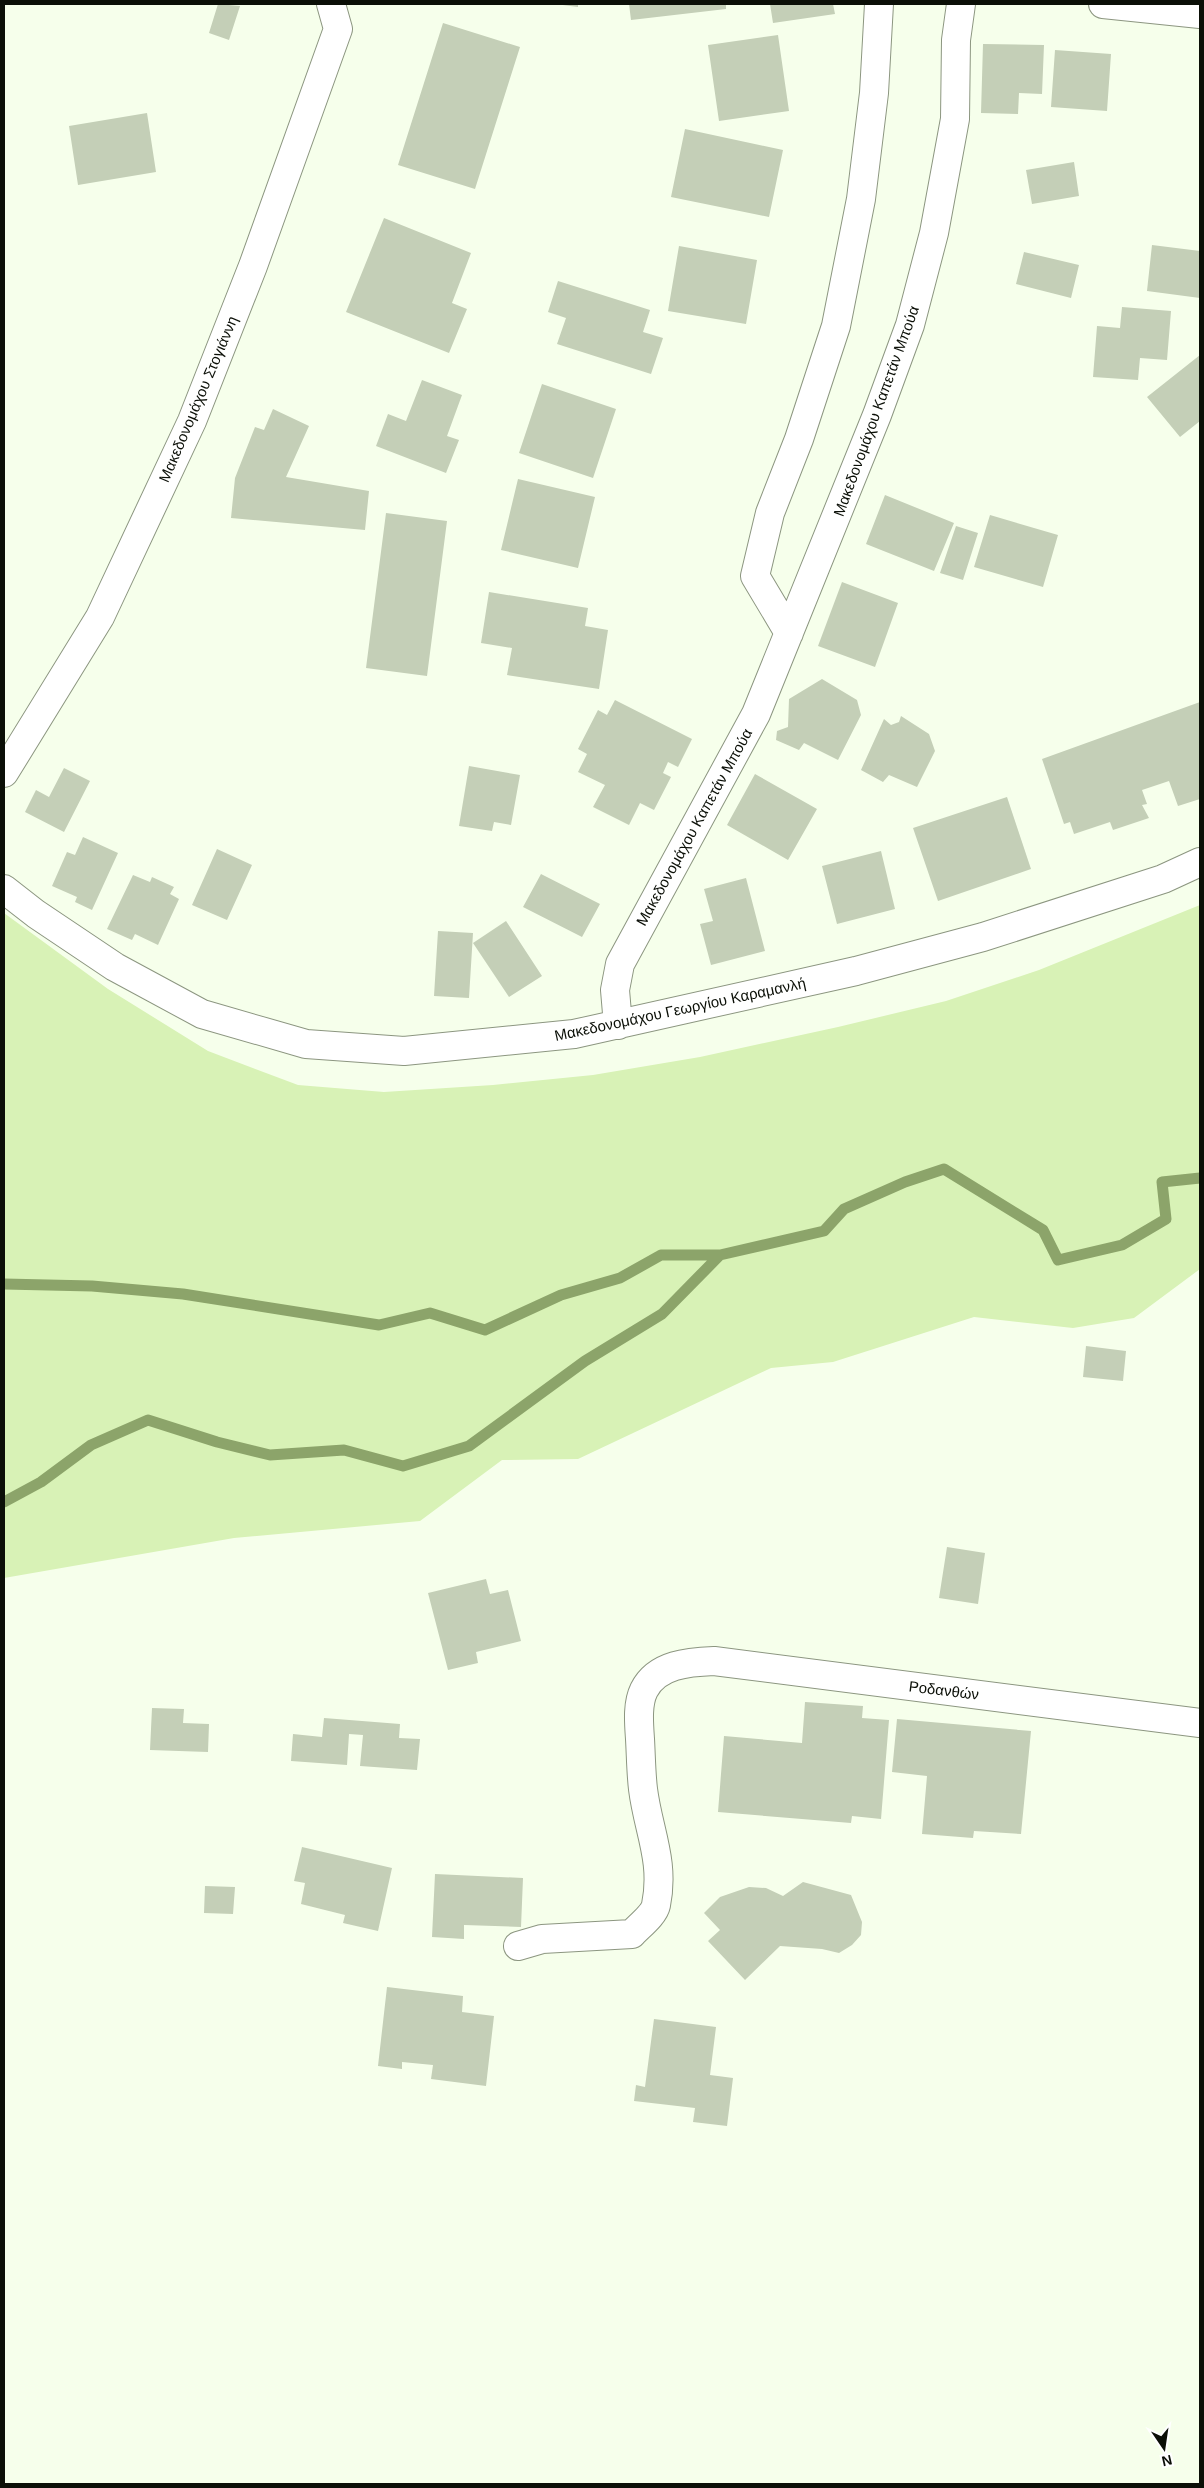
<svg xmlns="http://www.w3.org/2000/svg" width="1204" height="2488" font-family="Helvetica,sans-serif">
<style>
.green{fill:#d8f2b6}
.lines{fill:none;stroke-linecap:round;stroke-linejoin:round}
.stream{stroke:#8ca46a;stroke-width:11}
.building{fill:#c4cfb7}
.minor-casing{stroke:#8c9680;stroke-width:30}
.minor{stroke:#fff;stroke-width:28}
.labels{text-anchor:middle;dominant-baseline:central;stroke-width:4;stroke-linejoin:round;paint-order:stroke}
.street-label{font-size:15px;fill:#0b0f07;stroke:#fff}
</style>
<rect width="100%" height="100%" fill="#f6ffeb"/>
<path class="green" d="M1200 905V1269L1134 1318 1073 1328 974 1317 833 1362 771 1368 578 1459 502 1460 420 1521 234 1538 4 1578V913L108 989 208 1051 298 1085 384 1092 493 1085 593 1075 700 1057 838 1027 946 1001 1039 970Z"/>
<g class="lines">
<path class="stream" d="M4 1284 92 1286 183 1294 379 1325 430 1313 485 1330 561 1295 620 1278 661 1255H720
M4 1502 41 1482 91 1445 148 1420 217 1442 270 1455 344 1450 403 1466 469 1446 585 1361 662 1314 720 1255 824 1231 844 1209 905 1182 944 1169 1043 1230 1058 1260 1122 1245 1166 1219 1162 1182 1200 1178"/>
</g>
<path class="building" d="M218 4 240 6 229 40 209 33Z
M555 4H578V7Z
M629 4H726V9L631 20Z
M770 4H833L835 14 773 23Z
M443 23 520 47 475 189 398 165Z
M778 35 789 111 719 121 708 45Z
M983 44 1044 45 1042 94 1019 93 1018 114 981 113Z
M1055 50 1111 54 1107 111 1051 107Z
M147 113 156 172 78 185 69 126Z
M685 129 783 150 769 217 671 197Z
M1074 162 1079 196 1032 204 1026 170Z
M384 218 471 253 452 303 467 309 449 353 346 312Z
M1152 245 1200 251V298L1147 291Z
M679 246 757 260 746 324 668 311Z
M1024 252 1079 265 1071 298 1016 284Z
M558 281 650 310 643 332 663 338 651 374 557 344 566 318 548 312Z
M1122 307 1171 311 1167 360 1140 358 1138 380 1093 377 1097 326 1120 328Z
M1200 355V421L1180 437 1147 397Z
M422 380 462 395 447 436 459 440 446 473 376 446 388 414 406 421Z
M542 384 616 409 593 478 519 453Z
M273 409 309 426 286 477 369 491 365 530 231 518 235 478 255 427 264 430Z
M518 479 595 497 578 568 501 550Z
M885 495 954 523 934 571 866 544Z
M386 513 447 521 427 676 366 668Z
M990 515 1058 535 1043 587 974 567Z
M956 526 978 533 963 580 940 573Z
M842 582 898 603 875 667 818 646Z
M489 592 588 608 585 626 608 630 599 689 507 675 512 648 481 643Z
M822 679 857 700 861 715 838 760 804 743 799 750 776 740 777 731 788 727 789 699Z
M615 700 692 739 678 767 668 762 663 773 671 777 654 810 640 803 629 825 593 807 605 785 578 772 587 754 578 749 598 710 607 715Z
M1200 702V799L1178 806 1169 781 1142 790 1147 804 1142 805 1149 818 1113 830 1110 822 1074 834 1070 822 1064 824 1042 759Z
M901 716 929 734 935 751 917 787 889 775 883 782 861 770 884 719 891 725 899 722Z
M469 766 520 775 511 825 494 822 492 831 459 826Z
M64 768 90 781 64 832 25 812 36 790 49 797Z
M755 774 817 809 788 860 727 825Z
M1007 797 1031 869 938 901 913 828Z
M83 837 118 853 92 910 75 902 77 897 52 886 67 852 75 855Z
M217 849 252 865 227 920 192 905Z
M881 851 895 909 837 924 822 866Z
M541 874 600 904 582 937 523 907Z
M133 875 150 882 152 877 174 887 170 894 179 899 158 945 135 934 132 940 107 929Z
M746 878 765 951 711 965 700 924 713 921 704 889Z
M506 921 542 976 509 997 473 943Z
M438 931 473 933 469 998 434 996Z
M1086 1346 1126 1351 1123 1381 1083 1377Z
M947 1547 985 1553 978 1604 939 1598Z
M486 1579 490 1594 508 1590 521 1641 476 1652 478 1663 448 1670 428 1593Z
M805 1702 863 1706 862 1718 889 1720 881 1819 852 1816 851 1823 718 1812 724 1736 802 1743Z
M152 1708 184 1709 183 1723 209 1724 208 1752 150 1750Z
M324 1718 400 1724 399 1738 420 1739 417 1770 360 1766 363 1735 349 1734 347 1765 291 1761 293 1734 322 1737Z
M897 1719 1031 1731 1021 1834 974 1831 973 1838 922 1834 927 1776 892 1772Z
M302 1847 392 1868 378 1931 343 1923 345 1915 301 1904 305 1883 294 1881Z
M435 1874 523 1878 521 1927 464 1925V1939L432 1937Z
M803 1882 851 1895 862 1922 861 1935 852 1945 839 1953 822 1949 780 1946 745 1980 708 1941 720 1930 704 1913 720 1897 749 1887 766 1888 783 1896Z
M205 1886 235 1887 233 1914 204 1913Z
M387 1987 463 1996 462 2012 494 2016 486 2086 431 2079 433 2065 402 2062V2069L378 2066Z
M654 2019 716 2027 710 2075 733 2078 727 2126 693 2122 695 2108 634 2101 636 2085 645 2087Z"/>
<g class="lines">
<defs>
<path id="minor" d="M1103 4 1200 14
M789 633 755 576 770 513 799 439 836 326 861 199 874 93 879 4
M4 773 100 617 192 421 253 266 338 29 331 4
M4 889 36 914 115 967 202 1014 306 1044 404 1051 574 1034 856 971 983 937 1163 879 1200 862
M618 1025 615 990 620 964 756 714 877 415 910 325 934 233 955 119 956 40 961 4
M518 1946 542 1939 632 1934C638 1927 654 1915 656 1905 665 1861 648 1830 643 1789 641 1772 641 1756 640 1739 639 1724 637 1704 644 1690 657 1664 689 1662 714 1661L1200 1723"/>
</defs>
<use href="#minor" class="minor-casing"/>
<use href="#minor" class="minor"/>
</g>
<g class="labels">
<g class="street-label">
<text transform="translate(198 399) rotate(-67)">Μακεδονομάχου Στογιάννη</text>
<text transform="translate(876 411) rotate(-70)">Μακεδονομάχου Καπετάν Μπούα</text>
<text transform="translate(694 827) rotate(-61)">Μακεδονομάχου Καπετάν Μπούα</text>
<text transform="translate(680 1009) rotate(-12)">Μακεδονομάχου Γεωργίου Καραμανλή</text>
<text transform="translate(944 1690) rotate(7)">Ροδανθών</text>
</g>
</g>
<rect width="1204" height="2488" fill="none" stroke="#0b0f07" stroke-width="10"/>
<g transform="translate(1164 2448) rotate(167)" stroke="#ffffff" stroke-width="4" paint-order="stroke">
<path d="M0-4L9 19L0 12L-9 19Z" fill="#0b0f07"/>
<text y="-8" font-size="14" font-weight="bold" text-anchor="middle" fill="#0b0f07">N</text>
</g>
</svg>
